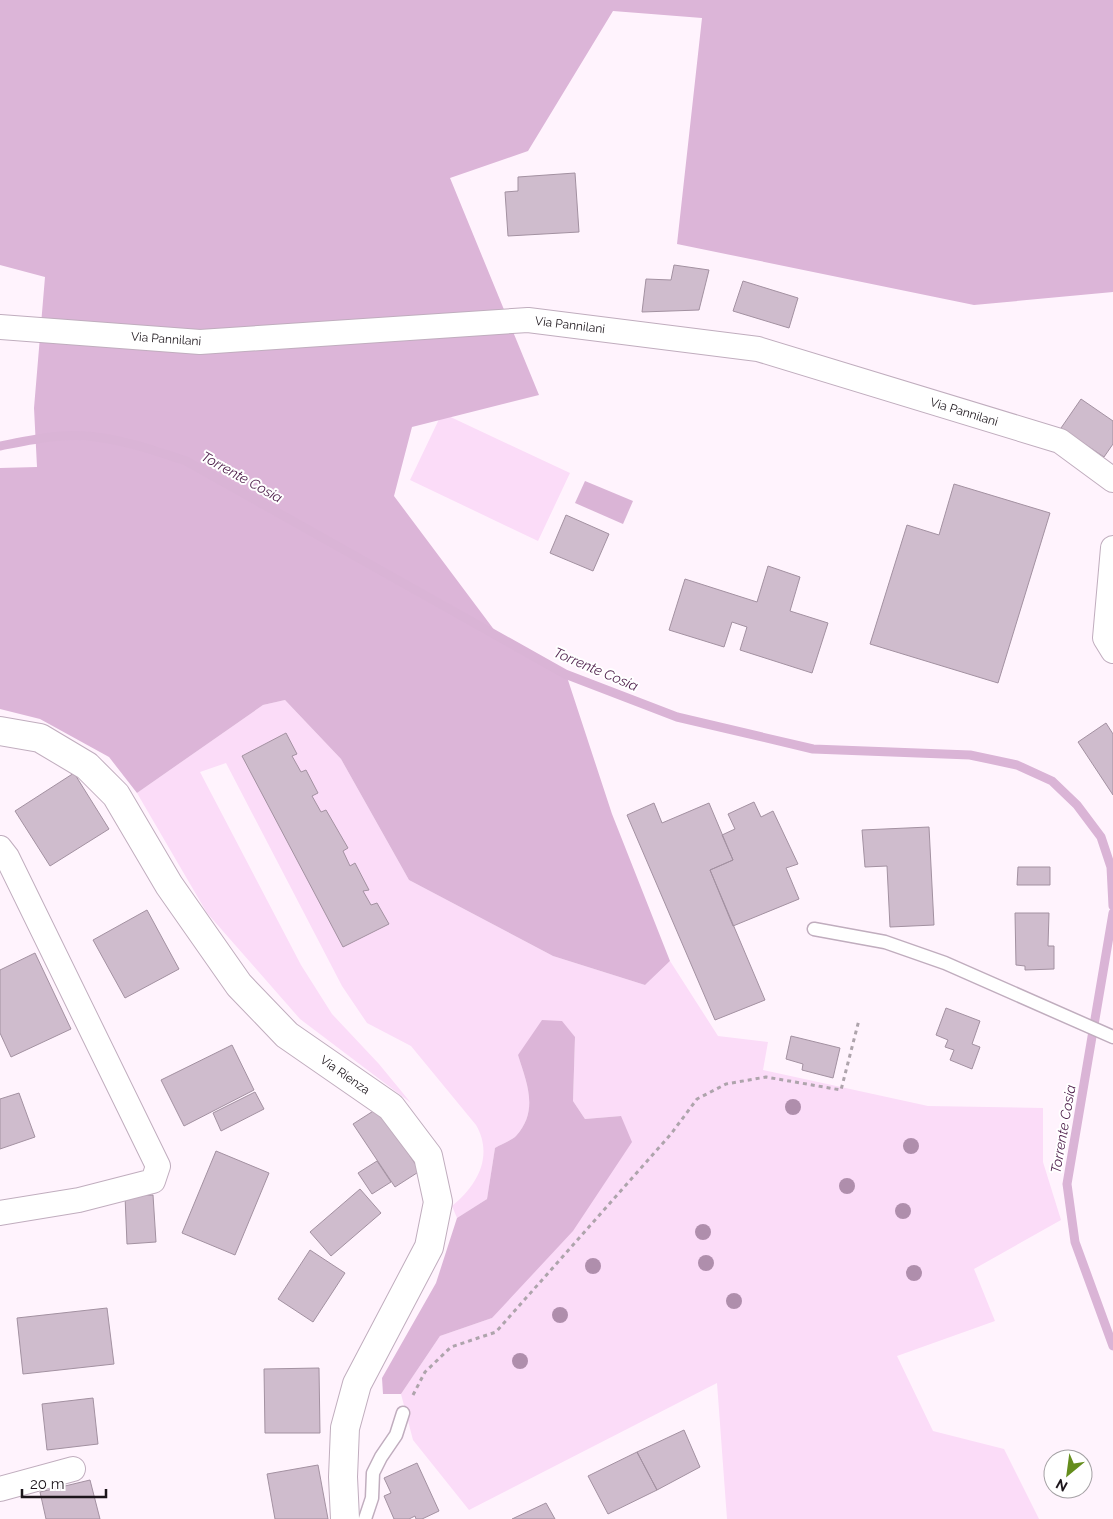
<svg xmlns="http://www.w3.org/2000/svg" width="1113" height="1519" font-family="Raleway,sans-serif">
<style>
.green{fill:#fbdcf8}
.forest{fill:#dcb5d8}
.water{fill:#dab4d6}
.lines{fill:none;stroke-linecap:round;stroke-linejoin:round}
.stream{stroke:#dab4d6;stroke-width:9}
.building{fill:#cfbccd;stroke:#a391a1}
.lane-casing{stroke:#c0adbe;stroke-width:15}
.street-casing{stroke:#c0adbe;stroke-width:26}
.secondary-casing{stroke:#c0adbe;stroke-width:30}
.path{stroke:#aea4ac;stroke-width:3;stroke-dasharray:4 4;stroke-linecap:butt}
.lane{stroke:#fff;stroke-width:12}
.street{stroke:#fff;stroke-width:24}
.secondary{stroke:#fff;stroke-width:28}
.tree{fill:#af8eac}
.labels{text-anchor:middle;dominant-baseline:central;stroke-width:4;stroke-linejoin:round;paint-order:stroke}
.street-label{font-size:12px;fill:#1c151b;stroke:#fff}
.water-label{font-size:14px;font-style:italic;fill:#4e1f4b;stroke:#fff}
</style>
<rect width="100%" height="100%" fill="#fff3fd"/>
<path class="green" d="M442 413 570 473 538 541 410 480Z
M285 700 341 759 409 880 553 956 645 985 670 961 718 1036 768 1042 763 1070 928 1106 1043 1108V1162L1061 1220 974 1269 995 1321 897 1356 933 1431 1004 1449 1039 1519H727L717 1383 469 1510 413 1440 401 1394 440 1336 492 1318 621 1116 585 1119 573 1101 575 1037 518 1055C527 1084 539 1110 516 1136 511 1141 501 1144 495 1148L487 1199 457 1218 452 1206C477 1186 494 1156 476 1125L411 1046 367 1023 342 986 226 763 200 772 301 965 332 1014 379 1064 411 1103 300 1019 207 913 137 793 263 705Z"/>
<path class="forest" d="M0 0H1113V292L974 305 677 244 702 18 613 11 528 151 450 178 539 395 412 427 394 496 504 643 566 674 612 814 670 961 645 985 553 956 409 880 341 759 285 700 263 705 137 793 109 757 40 719 0 709V468L37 467 34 408 45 277 0 265Z
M542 1020 562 1021 575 1037 573 1101 585 1119 621 1116 632 1142 573 1231 492 1318 440 1336 401 1394H383L382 1378 436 1283 457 1218 487 1199 495 1148C501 1144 511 1141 516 1136 539 1110 527 1084 518 1055Z"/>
<path class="water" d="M585 481 633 501 623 524 575 503Z"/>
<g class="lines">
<path class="stream" d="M0 446C31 440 65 432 96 437 127 441 156 451 186 461L565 674 677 717 813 749 970 755 1017 765 1052 781 1077 805 1101 837 1111 867 1113 906
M1113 913 1067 1184 1075 1242 1113 1346"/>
</g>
<path class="building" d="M575 173 579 232 508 236 505 192 518 191V177Z
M674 265 709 270 699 310 642 312 646 279 671 280Z
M743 281 798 298 789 328 733 311Z
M1081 399 1113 421V444L1104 457 1061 428Z
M954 484 1050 513 998 683 870 644 907 525 939 535Z
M566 515 609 534 593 571 550 553Z
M768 566 800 577 790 611 828 623 812 673 740 650 747 627 732 622 724 647 669 630 685 579 757 602Z
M1106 723 1113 734V795L1078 742Z
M286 733 297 754 292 756 301 772 306 770 318 793 312 796 321 812 326 810 348 848 343 851 350 866 355 863 369 890 363 891 371 905 377 903 389 924 343 947 242 756Z
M74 773 109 829 50 866 15 811Z
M754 802 761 817 773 811 798 864 786 868 799 899 733 926 710 870 733 860 722 835 735 829 728 814Z
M654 803 662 823 709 803 733 860 710 870 765 1000 715 1020 627 815Z
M929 827 934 925 890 927 887 866 865 867 862 830Z
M1018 867H1050V885H1017Z
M147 910 179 969 125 998 93 940Z
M1015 913H1049L1048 946H1054V969L1025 970V966L1016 965Z
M35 953 71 1029 11 1057 0 1033V970Z
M946 1008 980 1021 972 1044 980 1047 972 1069 950 1060 954 1050 945 1047 948 1040 936 1035Z
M791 1036 840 1048 833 1078 802 1070 803 1064 786 1059Z
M232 1045 254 1090 184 1126 161 1080Z
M255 1092 264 1109 221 1131 213 1113Z
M19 1093 35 1137 0 1149V1099Z
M378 1108 420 1171 395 1187 353 1124Z
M216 1151 269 1173 235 1255 182 1233Z
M377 1161 391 1182 372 1194 358 1173Z
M360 1189 381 1213 331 1256 310 1232Z
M153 1195 156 1242 127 1244 125 1196Z
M310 1250 345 1273 313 1322 278 1299Z
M107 1308 114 1364 23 1374 17 1318Z
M319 1368 320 1433H265L264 1369Z
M93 1398 98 1444 47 1450 42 1404Z
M684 1430 700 1467 657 1490 637 1452Z
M637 1452 657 1490 608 1514 588 1476Z
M417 1463 439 1511 422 1519H416L415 1516 409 1519H394L384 1496 391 1493 384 1478Z
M318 1465 328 1519H275L267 1474Z
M90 1480 100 1519H46L40 1492Z
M546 1503 555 1519H512Z"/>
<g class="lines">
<defs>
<path id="lane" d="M814 929 885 942 945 963 1113 1037
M365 1519 372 1498 373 1473 381 1457 396 1435 403 1413"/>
<path id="street" d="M0 327 200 342 528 320 758 349 1060 441 1113 480
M1113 548 1105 638 1113 651
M0 848 7 857 158 1166 153 1181 79 1200 0 1213
M0 1489 73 1469"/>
<path id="secondary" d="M0 731 40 738 87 766 116 795 169 885 239 985 287 1035 391 1107 428 1156 438 1202 429 1247 357 1384 345 1428 343 1477 345 1519"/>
</defs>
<use href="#lane" class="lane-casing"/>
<use href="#street" class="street-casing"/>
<use href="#secondary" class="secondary-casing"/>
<path class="path" d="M413 1395 425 1372 451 1347 496 1332 671 1134 697 1099 726 1084 766 1077 841 1090 859 1020"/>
<use href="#lane" class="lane"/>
<use href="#street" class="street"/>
<use href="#secondary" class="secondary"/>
</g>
<g class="tree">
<circle cx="793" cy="1107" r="8"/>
<circle cx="911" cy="1146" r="8"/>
<circle cx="847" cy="1186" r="8"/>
<circle cx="903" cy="1211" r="8"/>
<circle cx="703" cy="1232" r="8"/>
<circle cx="706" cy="1263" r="8"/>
<circle cx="593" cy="1266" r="8"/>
<circle cx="914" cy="1273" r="8"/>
<circle cx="734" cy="1301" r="8"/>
<circle cx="560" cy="1315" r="8"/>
<circle cx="520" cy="1361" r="8"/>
</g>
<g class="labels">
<g class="street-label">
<text transform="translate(570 325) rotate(7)">Via Pannilani</text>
<text transform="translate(166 339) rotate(4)">Via Pannilani</text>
<text transform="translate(964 412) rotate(17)">Via Pannilani</text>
<text transform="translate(345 1075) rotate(35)">Via Rienza</text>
</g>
<g class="water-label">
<text transform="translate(242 477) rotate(29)">Torrente Cosia</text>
<text transform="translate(596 669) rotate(23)">Torrente Cosia</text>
<text transform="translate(1063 1129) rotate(-80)">Torrente Cosia</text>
</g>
</g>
<g transform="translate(1068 1474) rotate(209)"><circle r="24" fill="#ffffff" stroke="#a4a1a4"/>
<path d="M0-4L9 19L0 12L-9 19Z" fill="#648d1c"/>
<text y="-8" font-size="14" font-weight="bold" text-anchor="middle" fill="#1c151b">N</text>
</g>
<path d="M22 1489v8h84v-8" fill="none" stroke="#1c151b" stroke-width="2.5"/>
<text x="30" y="1489" font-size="15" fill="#1c151b" stroke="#ffffff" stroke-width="4" paint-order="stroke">20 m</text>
</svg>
